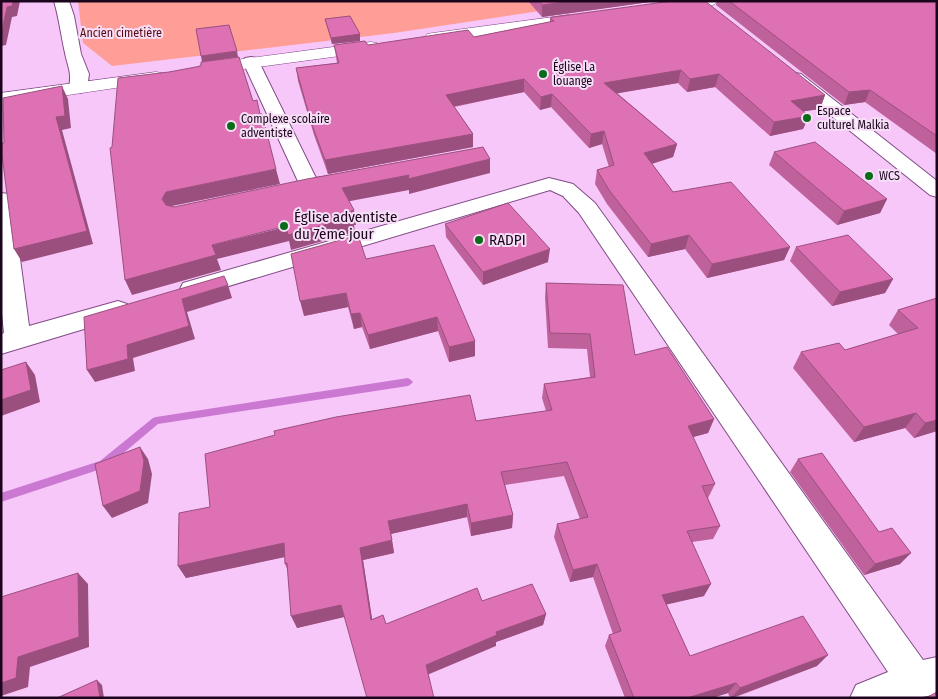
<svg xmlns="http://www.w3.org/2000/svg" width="938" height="699" font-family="'Fira Sans Condensed',sans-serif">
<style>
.green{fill:#fe9e97}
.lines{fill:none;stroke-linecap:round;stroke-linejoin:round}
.stream{fill:#cb78d2;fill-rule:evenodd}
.minor-casing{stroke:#814c86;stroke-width:2}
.tertiary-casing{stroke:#814c86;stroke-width:1}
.minor{fill:#fff;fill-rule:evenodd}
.tertiary{fill:#fff;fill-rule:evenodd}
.wall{fill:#bf619b}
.shaded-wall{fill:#9b4f7e}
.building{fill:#de71b4;stroke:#9b4f7e}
.poi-dot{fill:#096c18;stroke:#f6def7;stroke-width:2}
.labels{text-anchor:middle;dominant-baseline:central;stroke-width:4;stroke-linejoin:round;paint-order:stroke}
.far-park-label{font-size:12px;fill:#5c0c11;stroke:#f6def7}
.far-poi-label{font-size:12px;fill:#1a051c;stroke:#f6def7;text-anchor:start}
.poi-label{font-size:15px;fill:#1a051c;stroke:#f6def7;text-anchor:start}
</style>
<rect width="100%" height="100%" fill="#f7c7fa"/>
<path class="green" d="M78 1H605L394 33 112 66 83 43Z"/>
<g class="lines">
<path class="stream" d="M408 378 411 380 413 382 411 384 408 386 158 424 107 467 1 502V493L100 461 153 418 156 417Z"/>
<defs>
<path id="minor" d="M54 1H69L74 16 81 54 89 74 87 88 84 92 78 93 72 92 69 88C72 72 68 68 65 53 61 35 59 18 54 1Z
M251 57 257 58 259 62 316 178 336 175 343 177 346 181 343 185 309 192 302 190 243 62 245 58Z
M795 73 801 74 937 181V197L930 195 789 82 786 78 789 74Z
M549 178 573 184 595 203 923 660 937 657V694L918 698H850L856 685 888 672 579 213 563 196 550 190 192 297 183 295 180 289 183 283Z
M1 193 9 194 12 199 29 326 118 301 127 304 130 310 127 316 1 354V334L4 333 1 304Z"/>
<path id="tertiary" d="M676 1H718L715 4 710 6 669 12 663 10 661 7 663 4Z
M569 15 575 17 577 20 575 23 433 43 427 42 425 38 427 34 433 33Z
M371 42 377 43 380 47 377 51 206 74 200 73 197 69 200 65 206 64Z
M156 72 162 73 165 77 162 81 1 105V93Z"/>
</defs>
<use href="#minor" class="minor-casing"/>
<use href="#tertiary" class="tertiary-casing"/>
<use href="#minor" class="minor"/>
<use href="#tertiary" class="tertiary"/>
</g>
<path class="wall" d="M528 1H657L542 17Z
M717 1H937V154L865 102 844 105 716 5Z
M550 18 825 95 820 109 803 111 809 116 803 129 770 136 715 87 687 92 678 83 617 93 677 144 673 157 652 164 673 192 790 247 784 260 707 278 685 249 648 257 607 204 595 184 597 170 609 167 602 144 589 148 551 107 540 110 524 92 454 107 473 134V147L328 174 314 135 298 81 296 68 337 63 334 45H368L474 37 550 22Z
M325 19 360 34V41L332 44Z
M774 152 887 199 880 213 837 225 769 165Z
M445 224 548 262 483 285 446 237Z
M796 247 893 279 885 293 832 306 790 261Z
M366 259 475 341V356L449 362 438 331 370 349 362 327 354 329 348 307 304 316Z
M546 283 714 419 708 433 693 437 715 484 708 498 720 526 713 539 692 542 704 596 666 604 690 656 817 666 733 698H730L728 693 712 698H625L605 646 609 635 613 634 593 577 570 582 554 537 557 524 580 519 564 476 505 485 513 515 512 528 471 536 467 517 391 534 394 553 363 560 372 620 386 624 482 601 546 614 543 625 496 642V646L344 617 297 628 288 571 285 564V557L186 578 178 566 210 507 476 421 546 411 542 398 544 384 590 377 587 349 548 348 545 298Z
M937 298V431L914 438 905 428 854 442 793 368 801 352 845 350 898 334 889 325 898 310Z
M798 459 900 564 864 575 790 472Z"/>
<path class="shaded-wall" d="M13 1H20L17 16 12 17 6 45 1 46V35L7 7Z
M572 1H657L542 17V5Z
M360 34V41L332 44 331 38Z
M237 51 238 57 202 62 201 56Z
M681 70 678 83 602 96 604 83Z
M719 74 715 87 687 92 690 79Z
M524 79V92L446 108V95Z
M62 86 68 99 71 128 62 130 93 244 22 262 14 249Z
M870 90 865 102 844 105 849 92Z
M552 94 551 107 540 110 541 97Z
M825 95 820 109 786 114 791 101Z
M809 116 803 129 770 136 774 122Z
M604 131 602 144 589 148 591 134Z
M473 134V147L328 174 325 160Z
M677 144 673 157 641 167 644 153Z
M490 159V173L409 194V190L345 202 342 188Z
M276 169 280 184 172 206 167 214 162 199 166 192Z
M887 199 880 213 837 225 844 211Z
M354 210 356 225H354L355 232 291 250 289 241 217 259 221 270 132 295 125 280 212 245Z
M689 235 685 249 648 257 651 244Z
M790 247 784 260 707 278 712 264Z
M550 249 548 262 483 285V272Z
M893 279 885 293 832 306 840 292Z
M228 285 232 298 187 312 195 339 133 358 135 371 95 382 87 370 127 345 182 299Z
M346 293 348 307 304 316 300 301Z
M360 313 362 327 354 329 351 314Z
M437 317 438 331 370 349 368 335Z
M475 341V356L449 362V347Z
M26 362 35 375 40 402 1 416V400Z
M916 413 905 428 854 442 864 427Z
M714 419 708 433 682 440 688 426Z
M937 420V431L914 438 925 423Z
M140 447 148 459 152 474 148 503 112 518 103 506Z
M467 504V517L390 534 388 521Z
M513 515 512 528 471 536V523Z
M392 540 394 553 363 560 374 631 371 620 360 548Z
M284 543 289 556 186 578 178 566Z
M911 553 900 564 864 575 875 564Z
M597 564 593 577 570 582 573 570Z
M78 573 88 584 89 647 30 667 28 687 1 696V683L18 657Z
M711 584 704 596 656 607 662 595Z
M341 605 344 617 297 628 291 616Z
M546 614 543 625 496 642V646L427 675 426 665 496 632Z
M828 655 817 666 731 698 740 688Z
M97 680 102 685 104 698H100Z
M736 683 728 693 712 698H687Z"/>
<path class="building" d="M1 1H13L12 6 7 7 1 35Z
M539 1H572L542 5Z
M672 1H705L825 95 791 101 809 116 774 122 719 74 690 79 681 70 604 83 677 144 644 153 673 192 731 182 790 247 712 264 689 235 651 244 609 190 597 170 614 165 604 131 591 134 552 94 541 97 524 79 446 95 473 134 325 160 311 122 296 68 339 63 334 45 365 41 368 45 468 30 474 37 554 21 550 18 554 17Z
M729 1H937V136L870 90 849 92Z
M350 16 360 34 331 38 325 19Z
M229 25 237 51 201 56 196 29Z
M239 57 253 101 257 100 260 114H262L276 169 166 192 162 199 166 205 174 207 307 179 483 147 490 159 408 179 409 175 342 188 354 210 351 211 353 217 288 235 286 226 212 245 216 255 125 280 110 148 112 147 118 78 169 72 201 66V62Z
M62 86 65 116 56 117 87 231 14 249 2 155V143H4L3 98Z
M815 142 887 199 844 211 774 152Z
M508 203 550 249 483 272 445 224Z
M358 235 366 259 434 245 475 341 449 347 437 317 368 335 360 313 351 314 346 293 300 301 291 254Z
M848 235 893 279 840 292 796 247Z
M224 276 228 285 182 299 189 326 127 345 128 359 87 370 84 317Z
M546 283 623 285 635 355 667 347 714 419 688 426 715 484 702 486 720 526 687 531 711 584 662 595 690 656 803 616 828 655 740 688 736 683 687 698H634L609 635 621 631 597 564 573 570 557 524 588 517 567 462 501 472 513 515 471 523 467 504 388 521 392 540 360 548 371 620 383 615 386 624 477 588 482 601 532 584 546 614 496 632 497 635 426 665 434 698H367L341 605 291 616 287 563 285 564 284 543 178 566 179 513 210 507 205 454 275 435 274 431 336 417 470 395 476 421 552 410 544 384 595 377 590 334 550 333Z
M937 298V420L925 423 916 413 864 427 801 352 839 343 845 350 918 328 898 310Z
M26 362 31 390 1 400V370Z
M140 447 144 461 140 491 103 506 95 464Z
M822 453 879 532 892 528 911 553 875 564 798 459Z
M78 573 79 637 18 657 16 678 1 683V597Z
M97 680 100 698H57Z
M937 692V698H926Z"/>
<g class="poi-dot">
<circle cx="543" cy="74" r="5"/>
<circle cx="807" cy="118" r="5"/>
<circle cx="231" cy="126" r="5"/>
<circle cx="869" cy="176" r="5"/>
<circle cx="284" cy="226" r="5"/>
<circle cx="479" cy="240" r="5"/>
</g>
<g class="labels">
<g class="far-park-label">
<text x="121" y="33">Ancien cimetière</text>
</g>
<g class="far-poi-label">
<text x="553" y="67">Église La<tspan x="553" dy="14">louange</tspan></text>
<text x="817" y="111">Espace<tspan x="817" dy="14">culturel Malkia</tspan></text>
<text x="241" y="119">Complexe scolaire<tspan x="241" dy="14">adventiste</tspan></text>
<text x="879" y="176">WCS</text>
</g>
<g class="poi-label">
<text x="294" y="217">Église adventiste<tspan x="294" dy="17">du 7ème jour</tspan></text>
<text x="489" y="240">RADPI</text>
</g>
</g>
<rect width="938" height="699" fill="none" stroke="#1a051c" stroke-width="5"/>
</svg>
